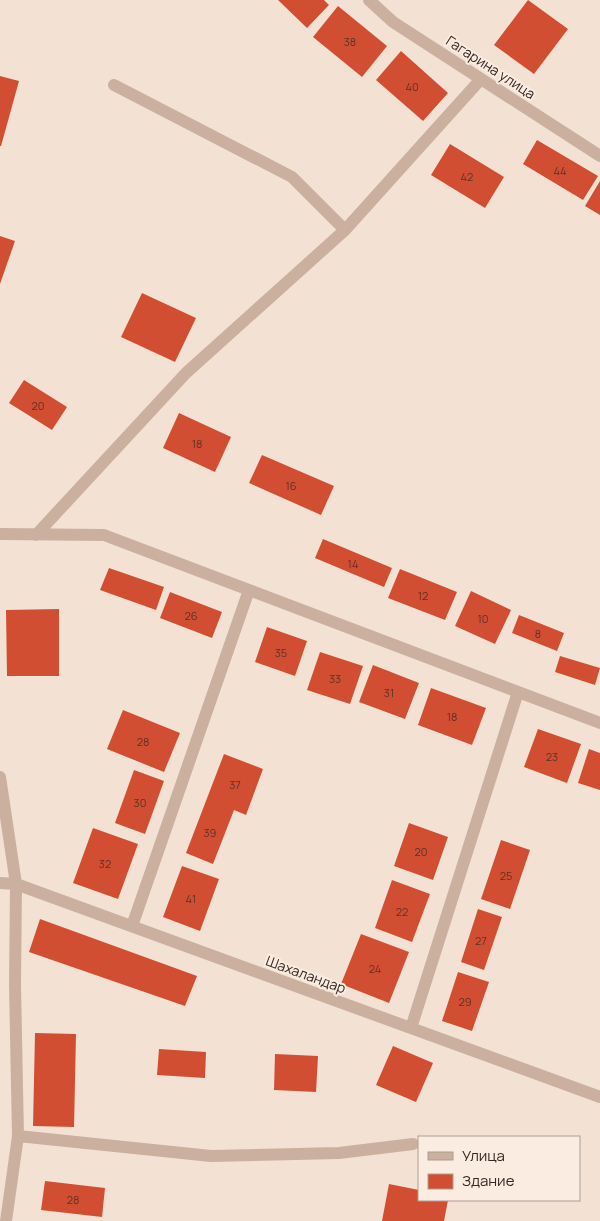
<svg xmlns="http://www.w3.org/2000/svg" width="600" height="1221" font-family="Manrope,sans-serif">
<style>
.building{fill:#d24e32}
.lines{fill:none;stroke-linecap:round;stroke-linejoin:round}
.minor{stroke:#cbb09f;stroke-width:12}
.labels{text-anchor:middle;dominant-baseline:central;stroke-width:4;stroke-linejoin:round;paint-order:stroke}
.number-label{font-size:11px;fill:#5c3127}
.street-label{font-size:14px;fill:#342723;stroke:#faece0}
</style>
<rect width="100%" height="100%" fill="#f3e2d3"/>
<path class="building" d="M278 0H324L329 5 307 28Z
M528 0 568 29 534 74 494 45Z
M338 6 387 46 362 77 313 37Z
M401 51 448 93 423 121 376 80Z
M0 76 19 81 1 146H0Z
M537 140 598 176 583 200 523 164Z
M450 144 504 177 485 208 431 175Z
M600 181V215L585 206Z
M0 236 15 241 0 284Z
M142 293 196 318 175 362 121 337Z
M24 380 67 407 52 430 9 403Z
M179 413 231 437 215 472 163 448Z
M262 455 334 486 321 515 249 483Z
M323 539 392 568 384 587 315 558Z
M109 568 164 587 156 610 100 590Z
M400 569 457 592 445 620 388 598Z
M471 591 511 610 495 644 455 626Z
M170 592 222 612 212 638 160 618Z
M59 609V676H7L6 610Z
M519 615 564 633 557 651 512 633Z
M267 627 307 641 295 676 255 662Z
M320 652 363 666 350 704 307 690Z
M560 656 600 668 595 685 555 672Z
M373 665 419 683 405 719 359 702Z
M431 688 486 708 472 745 418 725Z
M123 710 180 733 164 772 107 749Z
M538 729 581 744 567 783 524 767Z
M589 749 600 753V790L578 783Z
M224 754 263 769 246 815 234 810 213 864 186 853Z
M134 770 164 781 145 834 115 823Z
M409 823 448 837 433 880 394 866Z
M93 828 138 844 118 899 73 883Z
M501 840 530 850 510 909 481 899Z
M182 866 219 879 200 931 163 917Z
M392 880 430 894 412 942 375 928Z
M478 909 502 917 484 970 461 962Z
M40 919 197 976 185 1006 29 952Z
M361 934 409 952 389 1003 341 984Z
M458 972 489 982 472 1031 442 1021Z
M35 1033 76 1034 74 1127 33 1126Z
M393 1046 433 1063 416 1102 376 1085Z
M159 1049 206 1052 205 1078 157 1075Z
M275 1054 318 1056 316 1092 274 1090Z
M45 1181 105 1188 102 1217 41 1210Z
M389 1184 419 1190V1200H448L444 1221H382Z"/>
<g class="lines">
<path class="minor" d="M369 0 393 22 600 156
M114 85 292 177 345 230 481 79
M0 534 104 535 600 723
M36 535 186 373 345 230
M0 777 16 884 15 985 18 1136 6 1221
M0 883 16 884 600 1097
M132 926 249 590
M411 1028 518 692
M18 1136 211 1156 339 1153 413 1144"/>
</g>
<g class="labels">
<g class="number-label">
<text x="350" y="41">38</text>
<text x="412" y="86">40</text>
<text x="560" y="170">44</text>
<text x="467" y="176">42</text>
<text x="38" y="405">20</text>
<text x="197" y="443">18</text>
<text x="291" y="485">16</text>
<text x="353" y="563">14</text>
<text x="423" y="595">12</text>
<text x="191" y="615">26</text>
<text x="483" y="618">10</text>
<text x="538" y="633">8</text>
<text x="281" y="652">35</text>
<text x="335" y="678">33</text>
<text x="389" y="692">31</text>
<text x="452" y="716">18</text>
<text x="143" y="741">28</text>
<text x="552" y="756">23</text>
<text x="235" y="784">37</text>
<text x="140" y="802">30</text>
<text x="210" y="832">39</text>
<text x="421" y="851">20</text>
<text x="105" y="863">32</text>
<text x="506" y="875">25</text>
<text x="191" y="898">41</text>
<text x="402" y="911">22</text>
<text x="481" y="940">27</text>
<text x="375" y="968">24</text>
<text x="465" y="1001">29</text>
<text x="73" y="1199">28</text>
</g>
<g class="street-label">
<text transform="translate(491 67) rotate(33)">Гагарина улица</text>
<text transform="translate(306 974) rotate(20)">Шахаландар</text>
</g>
</g>
<rect x="418" y="1136" width="162" height="65" fill="#faece0" stroke="#ab9d94"/>
<rect x="428" y="1152" width="25" height="8" fill="#cbb09f" stroke="#ab9d94"/>
<text x="462" y="1161" font-size="15" fill="#342723">Улица</text>
<rect x="428" y="1174" width="25" height="15" fill="#d24e32" stroke="#ab9d94"/>
<text x="462" y="1186" font-size="15" fill="#342723">Здание</text>
</svg>
